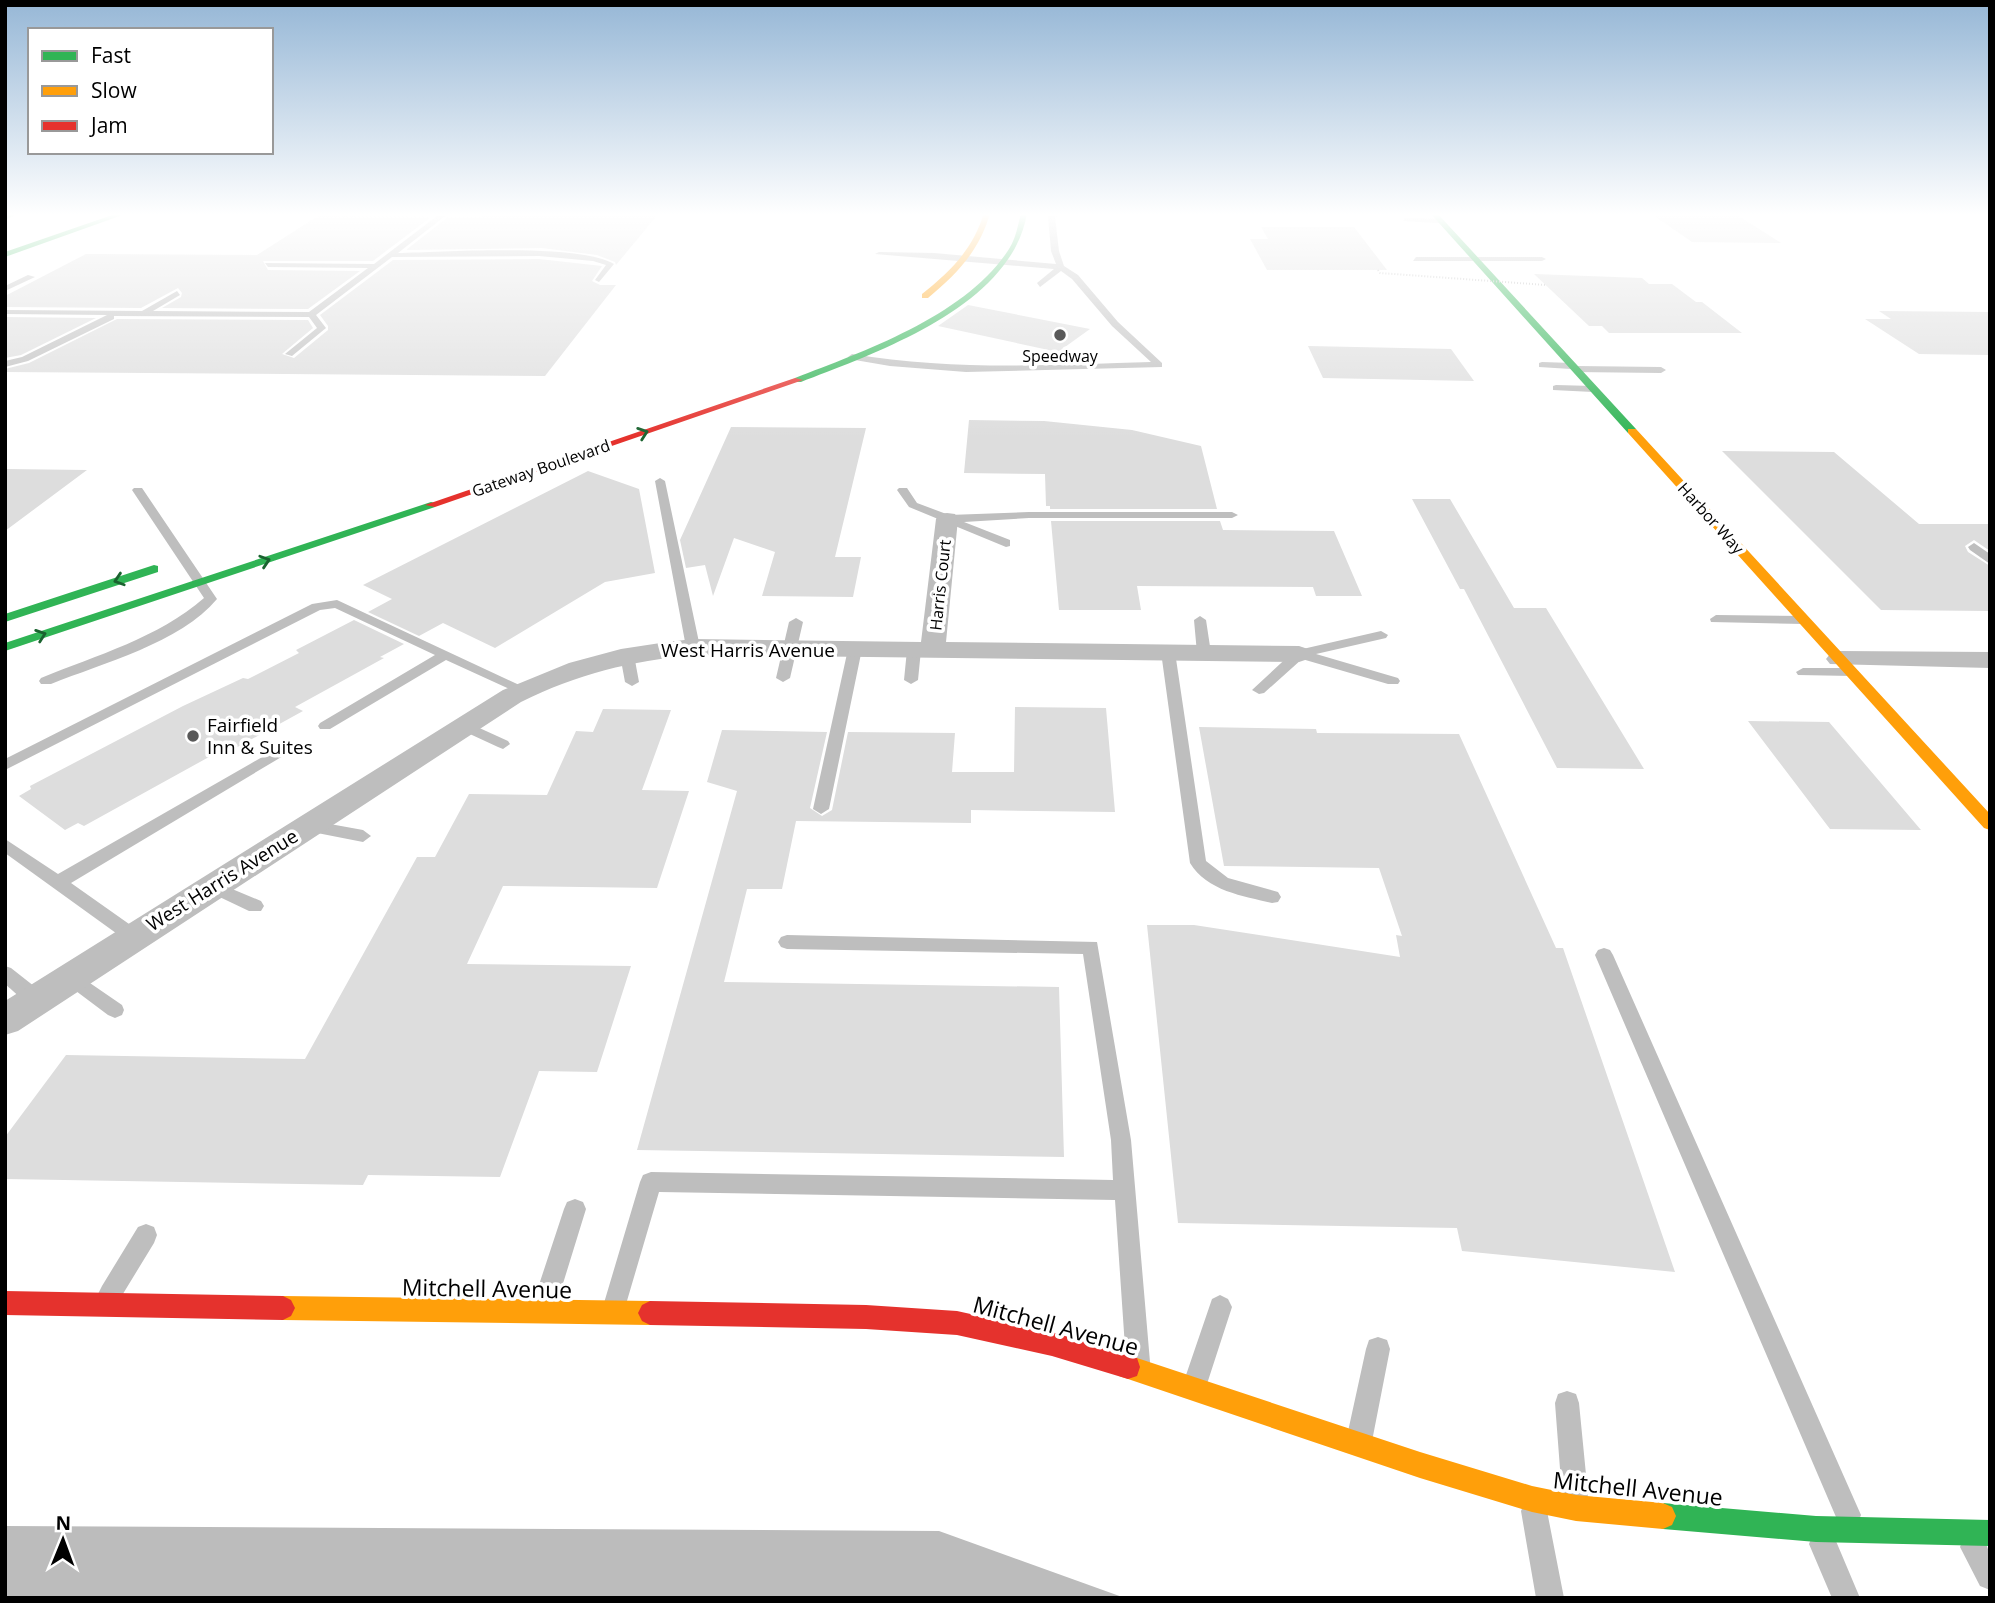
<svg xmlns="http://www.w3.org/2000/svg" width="1995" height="1603" font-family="'Open Sans',sans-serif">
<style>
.water{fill:#bcbcbc}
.building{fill:#ddd}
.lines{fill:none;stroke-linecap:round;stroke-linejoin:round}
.lane{fill:#bebebe;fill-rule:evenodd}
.street{fill:#bebebe;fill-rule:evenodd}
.fast{fill:#30b455;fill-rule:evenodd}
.slow{fill:#ff9f0a;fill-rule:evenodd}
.jam{fill:#e5322d;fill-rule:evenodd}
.path-bridge{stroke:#b8b8b8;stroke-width:2;stroke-dasharray:1 2;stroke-linecap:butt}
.oneway{stroke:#1a632f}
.poi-dot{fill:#595959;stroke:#fff;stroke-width:2.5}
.labels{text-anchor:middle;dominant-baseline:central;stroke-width:7;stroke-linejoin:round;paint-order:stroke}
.far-poi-label{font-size:16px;fill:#000;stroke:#fff}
.far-street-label{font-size:16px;fill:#000;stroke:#fff}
.street-label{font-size:19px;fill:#000;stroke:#fff}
.poi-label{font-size:19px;fill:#000;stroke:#fff;text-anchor:start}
.near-street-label{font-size:23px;fill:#000;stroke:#fff}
</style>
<rect width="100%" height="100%" fill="#fff"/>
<path class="water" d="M5 1526 939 1531 1125 1598H5Z"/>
<path class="building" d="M487 213H659L616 265 615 262 597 255 542 248 406 250 448 217H482Z
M1650 213H1734L1781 243 1692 242Z
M318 216 431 217 373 261H263L268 270 360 271 308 309 162 308 181 297 182 293 178 288 141 308 5 307V296L86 254 257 255Z
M1261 227H1354L1387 270H1267L1250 239H1268Z
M539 259 602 266 592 281 600 285H616L545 376 5 372V369L29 363 117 319 308 320 313 328 282 354 294 358 328 330V326L320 315 393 260Z
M1534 274 1642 278 1649 284H1672L1696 302H1702L1742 333H1609L1602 326H1589Z
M968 305 1090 329 1058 352 938 326Z
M1879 311 1990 312V355L1919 354 1865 319H1891Z
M5 317 96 318 21 355 5 358Z
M1308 346 1451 349 1474 381 1323 378Z
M969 420 1044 421 1132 430 1201 446 1217 509H1050V506H1046L1045 474 964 473Z
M731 427 866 428 835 557H861L853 597 762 596 775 552 734 538 713 596 705 565 686 568 680 540Z
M1722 451 1834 452 1919 524H1990V551L1974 540 1965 546 1968 552 1990 566V611L1881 610Z
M5 469 87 470 5 531Z
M588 471 639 489 655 573 605 582 495 648 443 623 419 636 368 612 392 599 363 585Z
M1412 499H1450L1514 608H1546L1644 769 1557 768 1464 589H1460Z
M1051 521H1220L1223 530 1334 531 1362 596H1316L1313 587 1137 586 1141 610H1059Z
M354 620 404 644 380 657 384 658 295 707 303 711 223 755 218 752 84 826 78 823 65 830 19 796 31 789 30 786 183 706 243 678 248 679 299 653 296 650Z
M1015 707 1106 708 1115 812 971 810V823L796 821 782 889H747L724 982 1059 987 1064 1157 637 1150 737 791 707 782 722 730 827 732 810 808 822 816 832 810 848 732 955 733 952 772H1014Z
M603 709 671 710 642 790 689 791 657 888 503 886 467 964 631 966 597 1072 539 1071 500 1177 368 1175 363 1185 5 1179V1137L66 1055 305 1059 417 857H435L469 794 547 795 576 731 593 732Z
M1748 721 1829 722 1921 830 1830 829Z
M1199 727 1316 729 1317 733 1459 734 1556 948H1563L1675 1272 1462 1251 1457 1228 1178 1223 1147 925H1194L1400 957 1396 935 1402 936 1379 868 1224 866Z"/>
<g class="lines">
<path class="lane" d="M441 213H449L398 253C444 252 578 243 614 264L599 282 595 280 606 265 593 261 539 256 392 257 316 315 326 328 292 356 285 354 317 328 309 317 114 316V319L28 361 5 367V361L22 357 107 315 5 314V310L142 311 177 291 180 295 153 311 309 312 368 268 268 267 265 263 374 264Z
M1053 213H1063L1055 217 1059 251 1064 266 1078 275 1118 322 1162 363V367L966 372 890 366 849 359 848 357 852 354C952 371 1051 365 1151 362L1112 326 1072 279 1061 271 1040 287 1037 283 1054 269 875 254 879 252 934 253 1056 264 1051 251 1048 216Z
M1405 218 1439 219 1442 221 1439 223 1403 221Z
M1416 257H1542L1546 259 1542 261H1413Z
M28 275 35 277 5 291V286Z
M1542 362 1572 363 1576 366 1661 367 1666 370 1661 373 1575 372 1571 369 1539 367V363Z
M1556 385 1593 386 1598 389 1593 392 1553 390V386Z
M660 478 665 481 700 647 693 651 686 647 655 481Z
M134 488H142L217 599C180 643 103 663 51 684H41L39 681 41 678C97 655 158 638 204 598L132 490Z
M899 488H907L917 503 949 515 1029 512H1232L1238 515 1232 518H1029L964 522 1010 540V546L1006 547 909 507 897 490Z
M1974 543 1990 554V564L1970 550 1968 547Z
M337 600 530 690 523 694 518 693 446 660 330 729H320L318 726 320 723 435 655 335 608 320 610 5 770V759L312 604Z
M1716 615 1804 616 1810 620 1804 624 1711 622 1710 619Z
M1200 616 1206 620 1211 653 1204 657 1197 653 1194 620Z
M796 618 803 622 790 678 783 682 776 678 789 622Z
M1381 631 1388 635 1386 638 1316 654 1398 678 1400 681 1398 684H1388L1302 659 1264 693 1259 694 1252 690 1294 651Z
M855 645 862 649 829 809 821 814 813 809 848 649Z
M914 646 921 650 918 680 911 684 904 680 907 650Z
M1168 648 1175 652 1206 861 1228 878 1278 892 1281 897 1278 902 1272 903C1243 896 1207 891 1190 863L1161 652Z
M627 651 634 655 639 682 632 686 625 682 620 655Z
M1803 668H1852L1859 672 1852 676 1798 675 1796 672Z
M464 721 508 741 510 744 503 749 498 747 459 729 457 726 459 723Z
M278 748 283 750 286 753 283 756 71 883 139 931 142 936 139 941 133 943 127 941 5 853V839L58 874Z
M308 820 363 830 371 836 363 842 302 830 300 826Z
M213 881 261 901 264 906 261 911H249L207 891 204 887 207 883Z
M787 935 1097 942 1131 1140 1150 1362 1147 1371 1138 1374 1129 1371 1126 1362 1115 1200 659 1192 624 1311 616 1315 608 1311 604 1303 640 1182 643 1175 651 1172 1113 1180 1111 1140 1083 954 787 949 781 947 778 942 781 937Z
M1604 948 1610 950 1613 955 1857 1506 1861 1515 1857 1524 1848 1528 1839 1524 1595 955 1598 950Z
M5 966 11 968 44 994 46 999 44 1004C29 1009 16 993 5 984Z
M71 970 122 1005 124 1010 122 1015 115 1018 108 1015 64 982 62 977 64 972Z
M575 1199 583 1202 586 1209 557 1303 553 1311 545 1315 537 1311 533 1303 564 1209 567 1202Z
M146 1224 154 1227 157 1235 154 1243 118 1302 110 1306 102 1302 98 1294 102 1286 138 1227Z
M1220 1295 1228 1299 1232 1307 1206 1387 1197 1390 1188 1387 1185 1378 1212 1299Z
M1378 1337 1387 1340 1390 1349 1373 1436 1369 1445 1360 1449 1351 1445 1347 1436 1366 1349 1369 1340Z
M1567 1391 1576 1394 1579 1403 1588 1495 1584 1504 1575 1508 1566 1504 1562 1495 1555 1403 1558 1394Z
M1534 1498 1543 1502 1547 1511 1564 1598H1536L1521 1511 1525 1502Z
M1823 1530 1833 1534 1860 1598H1832L1809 1544 1813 1534Z
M1974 1533C1995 1543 1990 1569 1990 1590L1980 1586 1960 1547 1964 1537Z"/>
<path class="street" d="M947 513 955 514 958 519 946 642 1299 646 1308 649 1312 654 1308 659 1299 662 693 655C631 661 577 674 521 702L18 1031 5 1035V1001L503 690 569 663 621 649 667 642 693 639 921 642 936 519 939 514Z
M1839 651 1990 652V668L1830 664 1826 659 1830 654Z"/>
<path class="fast" d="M10 213H19L5 220V215Z
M118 213H128L5 257V252Z
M1021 213H1027C1012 306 878 352 801 382H795V378C865 351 967 315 1009 249 1016 238 1018 225 1021 213Z
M1430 213H1437L1636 429V433H1628Z
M431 502 435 503V507L5 651V643Z
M154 565 158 566V572L5 622V614Z
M1663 1503 1816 1516 1990 1520V1546L1816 1542 1663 1529 1654 1525 1650 1516 1654 1507Z"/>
<path class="slow" d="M984 213H990C980 250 957 274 928 298H922V294C951 271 973 249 984 213Z
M1628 429H1636L1990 814V830L1984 828 1628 433Z
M283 1296 650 1301 658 1305 662 1313 658 1321 650 1325 283 1320 275 1316 271 1308 275 1300Z
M1128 1355 1420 1452 1532 1486 1576 1495 1663 1503 1672 1507 1676 1516 1672 1525 1663 1529 1576 1521 1532 1512 1420 1478 1128 1379 1119 1376 1116 1367 1119 1358Z"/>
<path class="jam" d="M795 378 803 380 435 507 425 505Z
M5 1291 283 1296 291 1300 295 1308 291 1316 283 1320 5 1315Z
M650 1301 866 1305 957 1311 1052 1332 1128 1355 1137 1358 1140 1367 1137 1376 1128 1379 1052 1356 957 1335 866 1329 650 1325 642 1321 638 1313 642 1305Z"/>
<path class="path-bridge" d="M1378 270 1380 273 1546 285"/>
</g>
<defs><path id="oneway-chevron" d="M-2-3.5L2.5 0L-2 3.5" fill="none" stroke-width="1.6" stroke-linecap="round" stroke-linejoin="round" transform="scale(1.75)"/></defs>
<g class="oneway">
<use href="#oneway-chevron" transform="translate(643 433) rotate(-19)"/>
<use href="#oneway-chevron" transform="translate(265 561) rotate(-18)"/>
<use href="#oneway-chevron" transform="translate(119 580) rotate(162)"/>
<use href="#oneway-chevron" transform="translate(41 635) rotate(-19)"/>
</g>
<linearGradient id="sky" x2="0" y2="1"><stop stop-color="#96b7d6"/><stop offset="0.49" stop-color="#fff"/><stop offset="1" stop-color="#fff" stop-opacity="0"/></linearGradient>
<rect width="1995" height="438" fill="url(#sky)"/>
<g class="poi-dot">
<circle cx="1060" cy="335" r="7"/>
<circle cx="193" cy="736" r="7"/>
</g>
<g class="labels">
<g class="far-poi-label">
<text x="1060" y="356">Speedway</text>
</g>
<g class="far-street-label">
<text transform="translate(541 468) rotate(-19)">Gateway Boulevard</text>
<text transform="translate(1711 518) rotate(48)">Harbor Way</text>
<text transform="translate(940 585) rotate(-84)">Harris Court</text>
</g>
<g class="street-label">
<text x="748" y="650">West Harris Avenue</text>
<text transform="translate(222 880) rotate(-32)">West Harris Avenue</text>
</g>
<g class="poi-label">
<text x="207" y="725">Fairfield<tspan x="207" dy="22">Inn &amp; Suites</tspan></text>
</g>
<g class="near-street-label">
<text transform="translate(487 1288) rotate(1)">Mitchell Avenue</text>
<text transform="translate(1056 1325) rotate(15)">Mitchell Avenue</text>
<text transform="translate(1638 1488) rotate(6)">Mitchell Avenue</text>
</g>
</g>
<rect width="1995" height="1603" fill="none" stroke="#000000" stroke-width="14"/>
<rect x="28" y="28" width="245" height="126" fill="#ffffff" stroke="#999999" stroke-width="2"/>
<rect x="42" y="51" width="35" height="10" fill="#30b455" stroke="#999999" stroke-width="2"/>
<text x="91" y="63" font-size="21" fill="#000000">Fast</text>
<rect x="42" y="86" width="35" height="10" fill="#ff9f0a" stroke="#999999" stroke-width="2"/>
<text x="91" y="98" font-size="21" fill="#000000">Slow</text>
<rect x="42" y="121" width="35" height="10" fill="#e5322d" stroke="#999999" stroke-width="2"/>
<text x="91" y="133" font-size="21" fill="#000000">Jam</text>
<g transform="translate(63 1540) rotate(1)" stroke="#ffffff" stroke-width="5" paint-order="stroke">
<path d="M0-5L12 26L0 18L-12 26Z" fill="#000000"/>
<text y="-10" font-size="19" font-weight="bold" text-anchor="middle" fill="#000000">N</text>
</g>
</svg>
